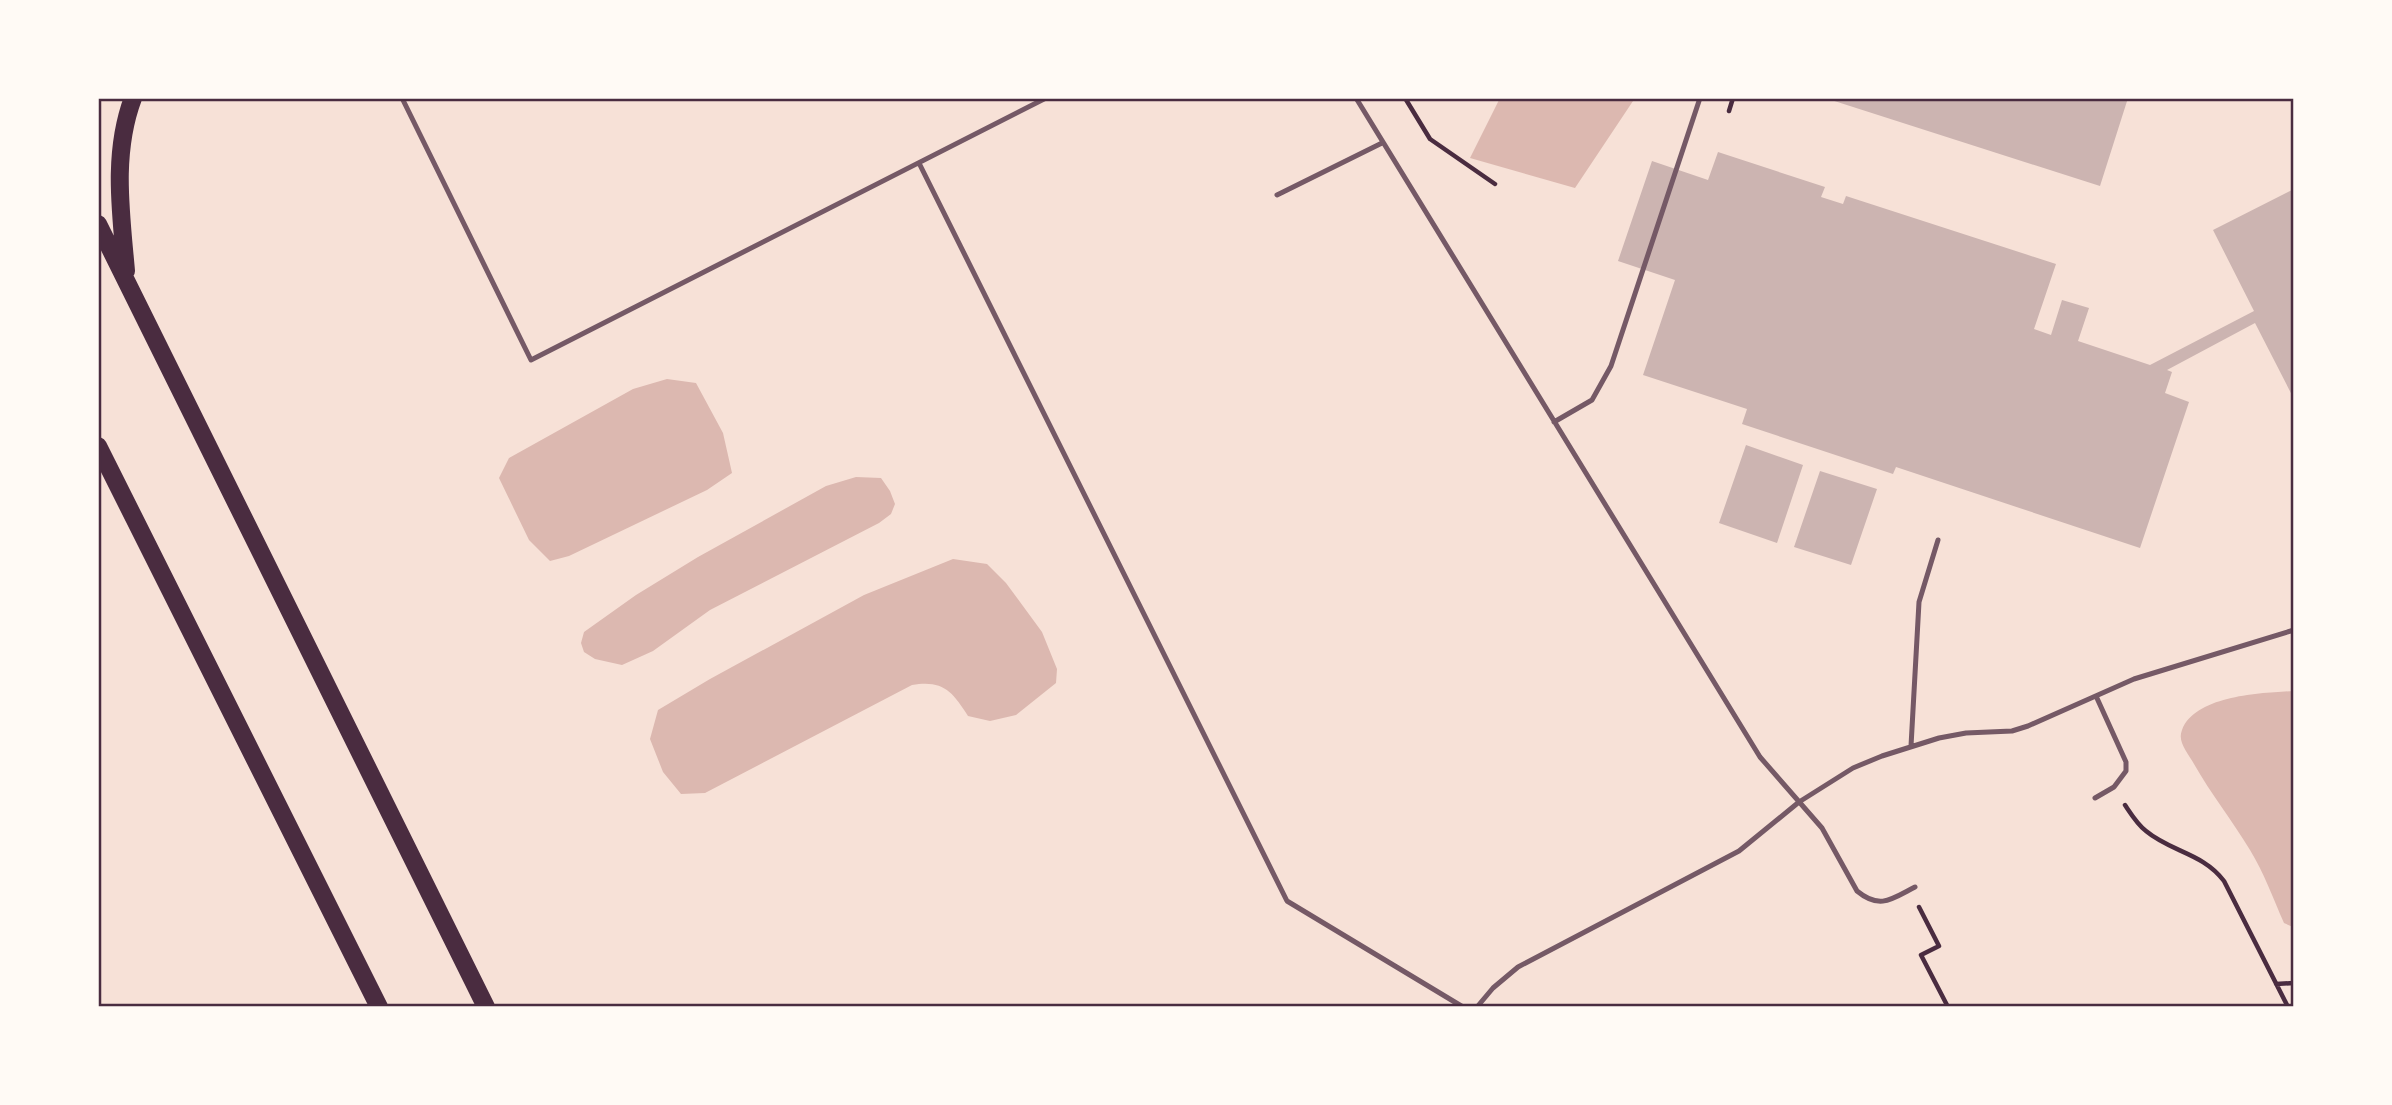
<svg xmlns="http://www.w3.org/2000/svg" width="2392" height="1105" font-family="'IBM Plex Sans',sans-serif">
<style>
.water{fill:#dcb8b0}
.building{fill:#ccb4b1}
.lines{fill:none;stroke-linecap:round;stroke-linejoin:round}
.path{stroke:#4a2c40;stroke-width:4.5}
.service{stroke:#755966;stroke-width:5}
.primary{stroke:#4a2c40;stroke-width:18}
.neatline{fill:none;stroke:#4a2c40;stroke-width:2.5}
</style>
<rect width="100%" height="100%" fill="#f7e1d7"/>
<path class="water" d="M1500 98H1635L1575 188 1470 158Z
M667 379 696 383 723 433 732 473 707 490 569 556 550 561 529 540 499 478 509 458 633 389Z
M856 477 881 478 890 491 895 504 891 514 879 523 710 610 653 651 622 665 595 659 584 652 581 643 584 632 636 595 698 557 826 486Z
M953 559 987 564 1006 583 1042 632 1057 669 1056 683 1016 715 990 721 968 716C952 691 943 680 912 685L705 793 681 794 663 772 650 739 658 710 710 679 864 595Z
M2294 691V927H2293L2284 923C2273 898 2264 873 2250 850 2232 820 2211 794 2194 764 2188 753 2177 742 2182 730 2196 695 2262 693 2294 691Z"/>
<path class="building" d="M1825 98H2128L2100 186Z
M1718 152 1825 187 1821 197 1843 204 1846 196 2056 264 2034 329 2051 335 2062 300 2089 308 2078 341 2150 365 2254 311 2213 230 2294 189V399L2255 323 2167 370 2172 372 2165 393 2189 402 2140 548 1896 467 1893 474 1742 424 1747 409 1643 375 1675 280 1618 261 1652 161 1708 180Z
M1746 445 1803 465 1777 543 1719 523Z
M1820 471 1877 489 1851 565 1794 547Z"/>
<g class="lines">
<path class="path" d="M1405 98 1430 139 1495 184
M98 101V98
M1729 111 1733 98
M2125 805C2131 814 2137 824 2146 831 2171 852 2203 853 2224 881L2288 1007
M1919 907 1939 946 1921 955 1948 1007
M2276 984 2294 983"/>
<path class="service" d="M402 98 531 360 1046 98
M1356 98 1760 757 1822 828 1857 891C1880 910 1892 899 1915 887
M919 163 1287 901 1463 1007
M1277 195 1382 143
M1554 422 1592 400 1611 366 1700 98
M1911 746 1919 602 1938 540
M2095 798 2114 787 2126 771V762L2096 696
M1477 1007 1493 988 1518 967 1739 851 1799 802 1853 768 1882 756 1939 738 1966 733 2012 731 2028 726 2134 679 2294 630"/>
<path class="primary" d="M98 224 486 1007
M126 271C121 213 112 154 133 98
M98 446 379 1007"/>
</g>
<rect width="2392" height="1105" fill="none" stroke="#fffaf5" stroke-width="200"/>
<rect x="100" y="100" width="2192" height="905" class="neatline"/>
</svg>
